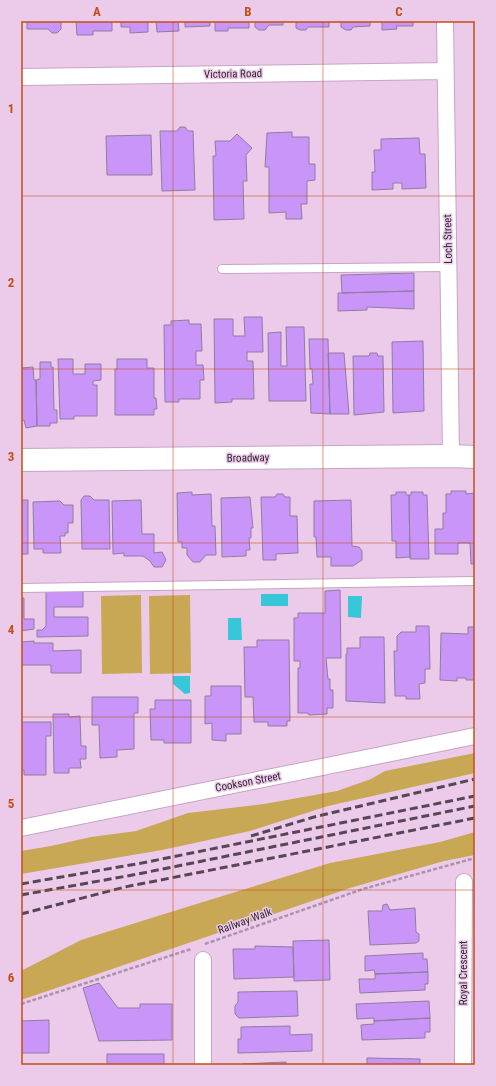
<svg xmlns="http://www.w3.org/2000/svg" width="496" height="1086" font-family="'Roboto Condensed',sans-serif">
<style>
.green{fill:#c8a755}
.water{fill:#37c7d9}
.building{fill:#ca95f9;stroke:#8e7da0}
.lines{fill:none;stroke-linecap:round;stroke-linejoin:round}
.lane-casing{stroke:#c5a5c3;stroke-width:10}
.street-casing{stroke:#c5a5c3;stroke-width:18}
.secondary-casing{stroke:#c5a5c3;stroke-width:24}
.path{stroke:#ac92aa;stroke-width:2.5;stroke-dasharray:4 2;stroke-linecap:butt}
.lane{stroke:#fff;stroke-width:8}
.street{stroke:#fff;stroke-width:16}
.secondary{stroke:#fff;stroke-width:22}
.rail{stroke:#574656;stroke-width:3;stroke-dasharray:8 4;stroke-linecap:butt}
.grid{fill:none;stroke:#c44f14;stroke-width:1;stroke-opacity:0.55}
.labels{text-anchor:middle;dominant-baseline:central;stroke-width:3;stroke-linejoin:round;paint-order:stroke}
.street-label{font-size:11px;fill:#332632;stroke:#eccbea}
.neatline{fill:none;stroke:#c44f14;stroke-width:1.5}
.grid-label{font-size:13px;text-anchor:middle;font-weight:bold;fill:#c44f14}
</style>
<rect width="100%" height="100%" fill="#eccbea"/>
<path class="green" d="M141 595 142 673 102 674 101 596Z
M190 595 191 673 150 674 149 596Z
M475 753V773L328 806 250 831 162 850 21 874V851L51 846 91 837 136 831 188 813 264 804 337 791 371 779 385 771Z
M475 832V855L444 861 350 888 21 1000V971L81 940 190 906 330 863 440 842Z"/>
<path class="water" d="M261 594H288V606H261Z
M348 596H362L361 618 348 617Z
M228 618H241L242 640H228Z
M173 676H190V693L185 694 173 684Z"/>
<path class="building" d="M27 21H61V29L57 33H52L48 29H27Z
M76 21H112V31H93V35H77Z
M121 21H148V32L130 33V27H121Z
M156 21H178L179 31 157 32Z
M185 21H210V26L185 27Z
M215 21H249V28H228V31H215Z
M255 21H283V25H269L265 30H259L255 27Z
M296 21H329V27H308L306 30H300L296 28Z
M341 21H370V26L353 27 351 30H346L341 27Z
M382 21H413V26H396L397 29 382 30Z
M180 127H185L188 131H193L195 190 162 191 160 131H177Z
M292 132V137H309V164H315V180L307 181V204H301L302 219H286V212L269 213V167H265L267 133Z
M237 134 252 148 246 155 247 181H243L244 219 214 220 213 156H216L215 141H230Z
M151 135 152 175H107L106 136Z
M419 138 420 154H425L426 188 402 189V183H393V189L372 190V172H375L374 150H381V139Z
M414 273V291L342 293 341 275Z
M414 291V309L367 307V310L338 311V293Z
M244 317H262L263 352H247V361H253L254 399H232V402L215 403 214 319H233V336H245Z
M189 320V324H201L202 351H196V365H203L204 380H200V399H179V402H165L164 325H171V321Z
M286 327H304L306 401H269L268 333 281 332V366H287Z
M309 339H328L330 414 311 413 310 384H313L312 369H310Z
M423 341 424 411 393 413 392 342Z
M328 353H344L349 414H330Z
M370 353H377L378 356H383L384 412 354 415 353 356H369Z
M58 359H73V374H85V364H101V380L93 381V385H97V416H74V419H60Z
M117 359H147V368H154V398H156L157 409H154V415H115V369H117Z
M40 362H51V367H53L54 410H57V423H50V426H37L36 380 40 379Z
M33 367 34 380H36L37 426 26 428 24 420 21 421V368Z
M451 491H466V494L475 493V564H471L470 543H458V554H435V529H443V513H446V494H451Z
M192 492V495L211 494 212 526H215L216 555H206L200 562H193L187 555V548H182V542H178L177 493Z
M396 492H406V495H409L410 557 396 558V541H392L391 495H396Z
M411 492H423V495H427L429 559H410L409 495H411Z
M277 494H283L285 497H290V516H297L298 553 276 554V560H263L261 497H275Z
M84 496H90L94 500H109L110 549H82L81 500Z
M250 497 253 528H251V538H249L250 550H246V556L222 557 221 498Z
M21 500H28V554H21Z
M141 500 142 534H154V553L162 552 166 560 162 567H154L150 561 143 556H124V553L113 554 112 501Z
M351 500 352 546 359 547 362 551V560L353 566H331V557H317L316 537H314V501Z
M60 501 64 505H73V523H68V533H65V536H60L61 553H43V549H34L33 502Z
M340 590 341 658H326L328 679H330V690H333V708H327V714L309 715 308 713H298V668H300V661H294V618H298V613H325V591Z
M46 591H83V607H54V617H88V636L37 637V630H42L46 626Z
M21 598H24V619H34V629L21 631Z
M416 626H429L430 669H425V683L419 684 420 699H406V696H395L394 651H397V636L401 632H416Z
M468 627H475V680H466V678H457V681L440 680 441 633 468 634Z
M360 637H384L385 703 346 701V654H347V648H360Z
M257 640H289L290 721H287V726H268V722H254L253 697H245L244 647H257Z
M34 641V643H53V651L81 650V673H51V665H21V642Z
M211 686H241V734H226V741L212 740V723L205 724V696H211Z
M92 697H138V713H134V749L117 750V757L100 758 99 725H92Z
M155 700H191V743H164V740H151L150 709H155Z
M53 714H69V717L80 716 81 746H86V759H80L81 768H69V773H54Z
M21 722H51V736H46V775H24V770H21Z
M387 904 390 910 415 908 416 932 419 934V941L416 943 370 945 368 911H382L383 905Z
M329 940 330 980 294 981 293 941Z
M255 946 293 947 294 977 234 979 233 949H255Z
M423 953V959H427L428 972 375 974 374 970 365 971V956Z
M428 972V984H425V990L360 993 359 979H375V974Z
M99 983 118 1008H140V1004H172V1040L99 1041 83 988Z
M297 991 298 1016 239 1018 235 1014V1006L238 1002V992Z
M429 1001 430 1018 374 1021V1018L357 1019 356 1004Z
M430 1018V1032H425V1038L362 1040 361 1025 374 1024V1021Z
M49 1020V1053H21V1021Z
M290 1026V1035L312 1034V1051L238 1053V1039H241V1027Z
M107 1054H164V1065H107Z
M367 1058 420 1059V1065H367Z
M286 1062V1065H242V1064Z"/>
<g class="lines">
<defs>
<path id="lane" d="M222 269 448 267
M21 588 475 581"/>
<path id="street" d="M445 21 451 456
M21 77 445 71
M21 828 475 736
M203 1065V960
M463 1065 464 882"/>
<path id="secondary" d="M21 460 451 456 475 457"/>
</defs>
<use href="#lane" class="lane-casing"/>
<use href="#street" class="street-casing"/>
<use href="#secondary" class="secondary-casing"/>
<path class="path" d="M205 944 363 889 475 858
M21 1004 191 949"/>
<use href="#lane" class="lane"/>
<use href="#street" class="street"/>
<use href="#secondary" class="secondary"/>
<path class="rail" d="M251 836 314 817 475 779
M21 884 142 863 475 796
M21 895 138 874 475 806
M21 914 125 887 475 818"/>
</g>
<path class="grid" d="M173 21V1065M323 21V1065M21 196H475M21 369H475M21 543H475M21 717H475M21 890H475"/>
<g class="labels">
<g class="street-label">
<text transform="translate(233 74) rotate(-1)">Victoria Road</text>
<text transform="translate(448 239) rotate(-91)">Loch Street</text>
<text transform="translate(248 458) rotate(-1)">Broadway</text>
<text transform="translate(248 782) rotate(-11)">Cookson Street</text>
<text transform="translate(245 921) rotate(-20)">Railway Walk</text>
<text transform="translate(463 973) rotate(-90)">Royal Crescent</text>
</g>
</g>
<rect width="496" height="1086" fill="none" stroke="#eccbea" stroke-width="44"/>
<rect x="22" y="22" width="452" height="1042" class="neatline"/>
<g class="grid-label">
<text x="97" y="16">A</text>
<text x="248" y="16">B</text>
<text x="399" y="16">C</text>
<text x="11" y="113">1</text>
<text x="11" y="287">2</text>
<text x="11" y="461">3</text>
<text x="11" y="634">4</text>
<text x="11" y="808">5</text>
<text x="11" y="982">6</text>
</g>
</svg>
